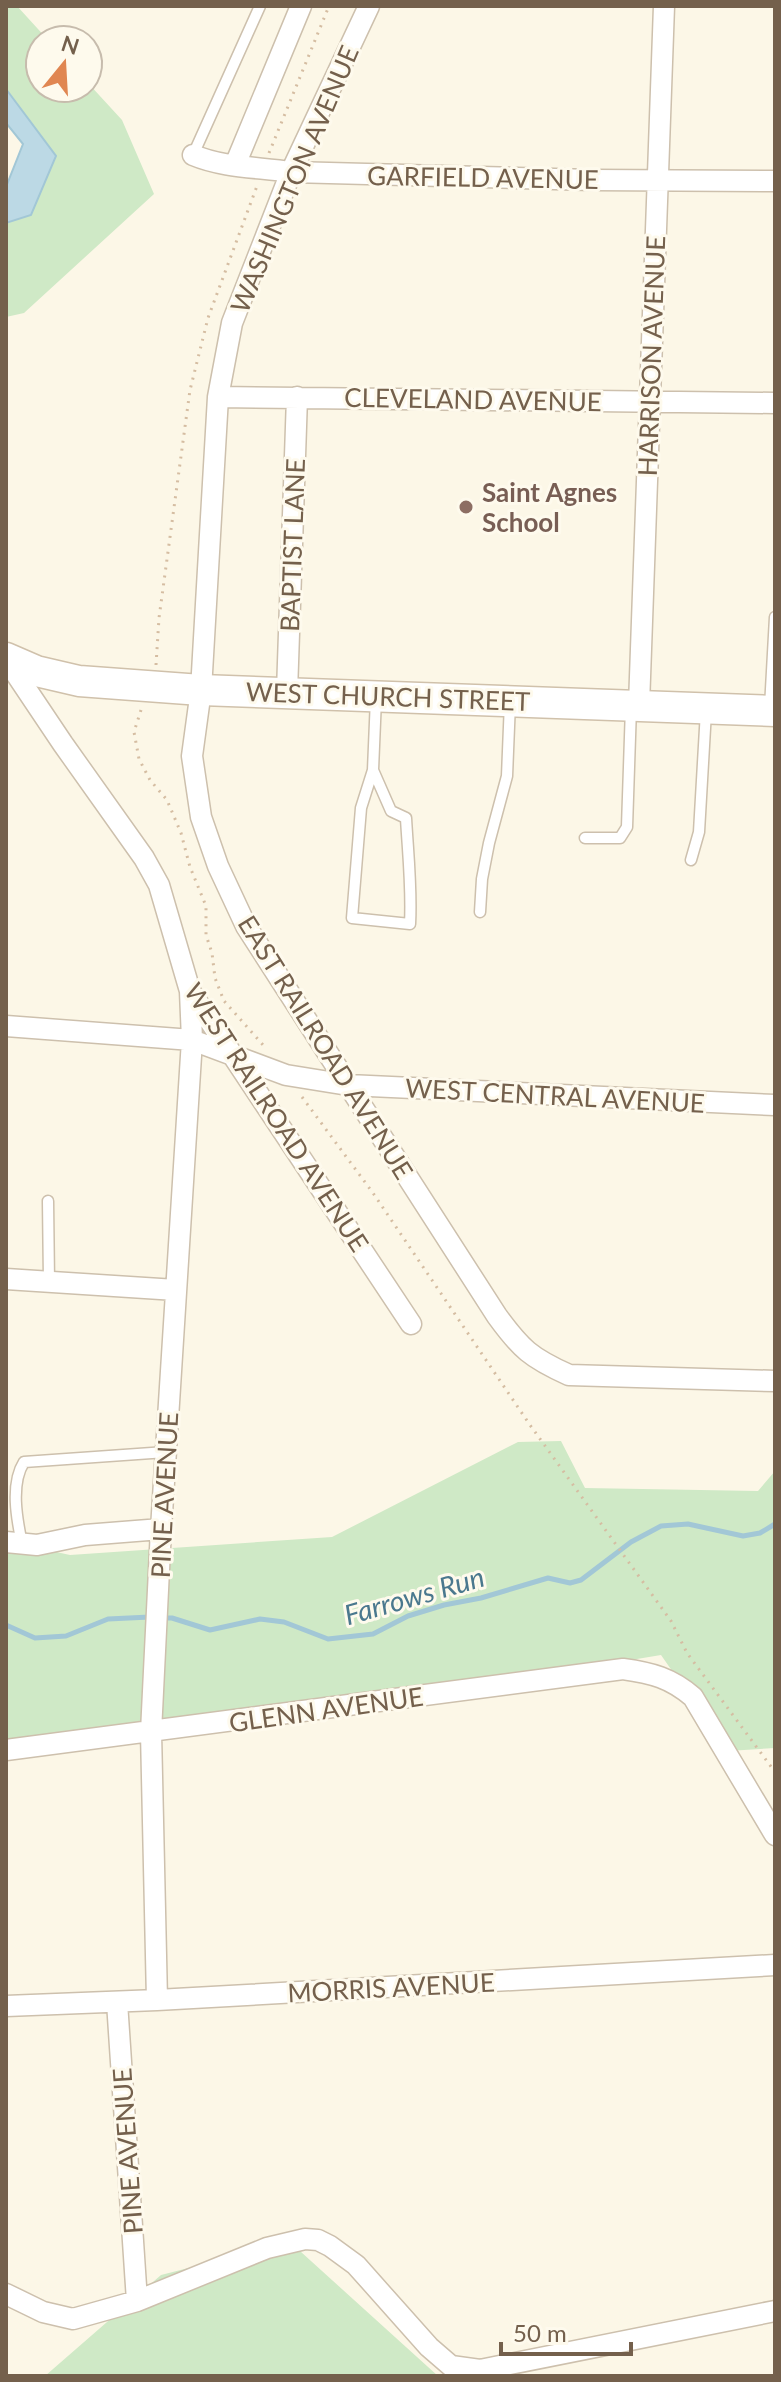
<svg xmlns="http://www.w3.org/2000/svg" width="781" height="2382" font-family="Lato,sans-serif">
<style>
.green{fill:#cfe9c6}
.water{fill:#bcd9e5;stroke:#a2c7d6;stroke-width:2}
.lines{fill:none;stroke-linecap:round;stroke-linejoin:round}
.stream{stroke:#a2c7d6;stroke-width:5}
.lane-casing{stroke:#cdc0ad;stroke-width:13}
.street-casing{stroke:#cdc0ad;stroke-width:23}
.secondary-casing{stroke:#d0c1ab;stroke-width:33}
.path{stroke:#d5bda2;stroke-width:3;stroke-dasharray:2 6;stroke-linecap:butt}
.lane{stroke:#fff;stroke-width:10}
.street{stroke:#fff;stroke-width:20}
.secondary{stroke:#fff;stroke-width:30}
.education-dot{fill:#8d6e63;stroke:#fefaed;stroke-width:3}
.labels{text-anchor:middle;dominant-baseline:central;stroke-width:6;stroke-linejoin:round;paint-order:stroke}
.street-label{font-size:26px;fill:#74604c;stroke:#fefaed}
.education-label{font-size:26px;font-weight:bold;fill:#785e54;stroke:#fefaed;text-anchor:start}
.water-label{font-size:28px;font-style:italic;fill:#4a788e;stroke:#fefaed}
</style>
<rect width="100%" height="100%" fill="#fcf7e7"/>
<path class="green" d="M6 6H17L48 40H40V88H88V83L122 120 154 194 24 313 6 317V223L31 214 56 156 6 89Z
M561 1441 585 1488 758 1491 775 1471V1748L728 1751 661 1655 177 1736 6 1744V1541L70 1555 332 1537 518 1442Z
M290 2242 438 2376H45L161 2275Z"/>
<path class="water" d="M6 89 56 156 31 215 6 223V187L23 144 6 123Z"/>
<g class="lines">
<path class="stream" d="M160 1618H172L210 1630 260 1619 284 1622 328 1639 373 1634 408 1616 444 1605 481 1598 548 1578 570 1583 581 1580 631 1542 661 1526 688 1524 743 1536 760 1533 775 1524
M6 1625 35 1638 66 1636 108 1619 150 1617"/>
<defs>
<path id="lane" d="M193 155 260 6
M770 707 775 617
M373 770 391 811 406 818C408 854 412 888 410 924L352 918 361 808 373 770 376 698
M585 838H620L627 827 631 707
M691 860 699 832 706 711
M480 912 482 879 489 843 507 776 510 702
M48 1201 49 1282
M22 1544C17 1520 10 1484 24 1462L166 1452"/>
<path id="street" d="M369 6 291 172 232 323 218 397 201 690 192 756 201 817 218 866 246 926 497 1316C521 1349 531 1358 569 1375L775 1381
M193 155C224 168 258 167 291 172L592 180 775 181
M235 165 301 6
M218 397 775 403
M6 659 63 744 144 858 159 885 190 991 411 1324
M287 692 297 397
M639 705 664 6
M6 1026 192 1040 286 1075 348 1085 775 1105
M6 1279 176 1290
M6 1542 37 1545 85 1535 161 1529
M6 1750 623 1669C652 1673 671 1678 693 1697L775 1835
M157 2000 151 1732 161 1529 192 1040 190 991
M117 2002 137 2301
M6 2006 157 2000 775 1965
M6 2294 43 2312 73 2319 137 2301 267 2248 305 2239 318 2240 330 2246 356 2265 429 2347 451 2366 480 2370 775 2311"/>
<path id="secondary" d="M6 658 36 671 79 681 201 690 775 711"/>
</defs>
<use href="#lane" class="lane-casing"/>
<use href="#street" class="street-casing"/>
<use href="#secondary" class="secondary-casing"/>
<path class="path" d="M269 153 329 6
M156 665 159 618 190 390 208 318 257 186
M141 710 134 732 139 759 150 780 167 800 181 833 190 867 206 906V935L212 953 215 978 224 1001 264 1046
M302 1097 373 1193 530 1425 671 1621 687 1653 775 1772"/>
<use href="#lane" class="lane"/>
<use href="#street" class="street"/>
<use href="#secondary" class="secondary"/>
</g>
<circle class="education-dot" cx="466" cy="507" r="8"/>
<g class="labels">
<g class="street-label">
<text transform="translate(483 177) rotate(1)">GARFIELD AVENUE</text>
<text transform="translate(294 179) rotate(-67)">WASHINGTON AVENUE</text>
<text transform="translate(651 356) rotate(-88)">HARRISON AVENUE</text>
<text transform="translate(473 399) rotate(1)">CLEVELAND AVENUE</text>
<text transform="translate(292 545) rotate(-88)">BAPTIST LANE</text>
<text transform="translate(388 696) rotate(2)">WEST CHURCH STREET</text>
<text transform="translate(326 1047) rotate(58)">EAST RAILROAD AVENUE</text>
<text transform="translate(555 1095) rotate(3)">WEST CENTRAL AVENUE</text>
<text transform="translate(277 1117) rotate(57)">WEST RAILROAD AVENUE</text>
<text transform="translate(164 1495) rotate(-87)">PINE AVENUE</text>
<text transform="translate(326 1709) rotate(-8)">GLENN AVENUE</text>
<text transform="translate(391 1987) rotate(-3)">MORRIS AVENUE</text>
<text transform="translate(127 2151) rotate(-94)">PINE AVENUE</text>
</g>
<g class="education-label">
<text x="482" y="492">Saint Agnes<tspan x="482" dy="30">School</tspan></text>
</g>
<g class="water-label">
<text transform="translate(414 1595) rotate(-16)">Farrows Run</text>
</g>
</g>
<rect width="781" height="2382" fill="none" stroke="#74604c" stroke-width="16"/>
<g transform="translate(64 64) rotate(18)"><circle r="38" fill="#fefaed" stroke="#c7bcad" stroke-width="2"/>
<path d="M0-6L14 30L0 20L-14 30Z" fill="#e08651"/>
<text y="-12" font-size="22" font-weight="bold" text-anchor="middle" fill="#74604c">N</text>
</g>
<path d="M501 2342v12h130v-12" fill="none" stroke="#74604c" stroke-width="4"/>
<text x="513" y="2342" font-size="24" fill="#74604c" stroke="#fefaed" stroke-width="6" paint-order="stroke">50 m</text>
</svg>
